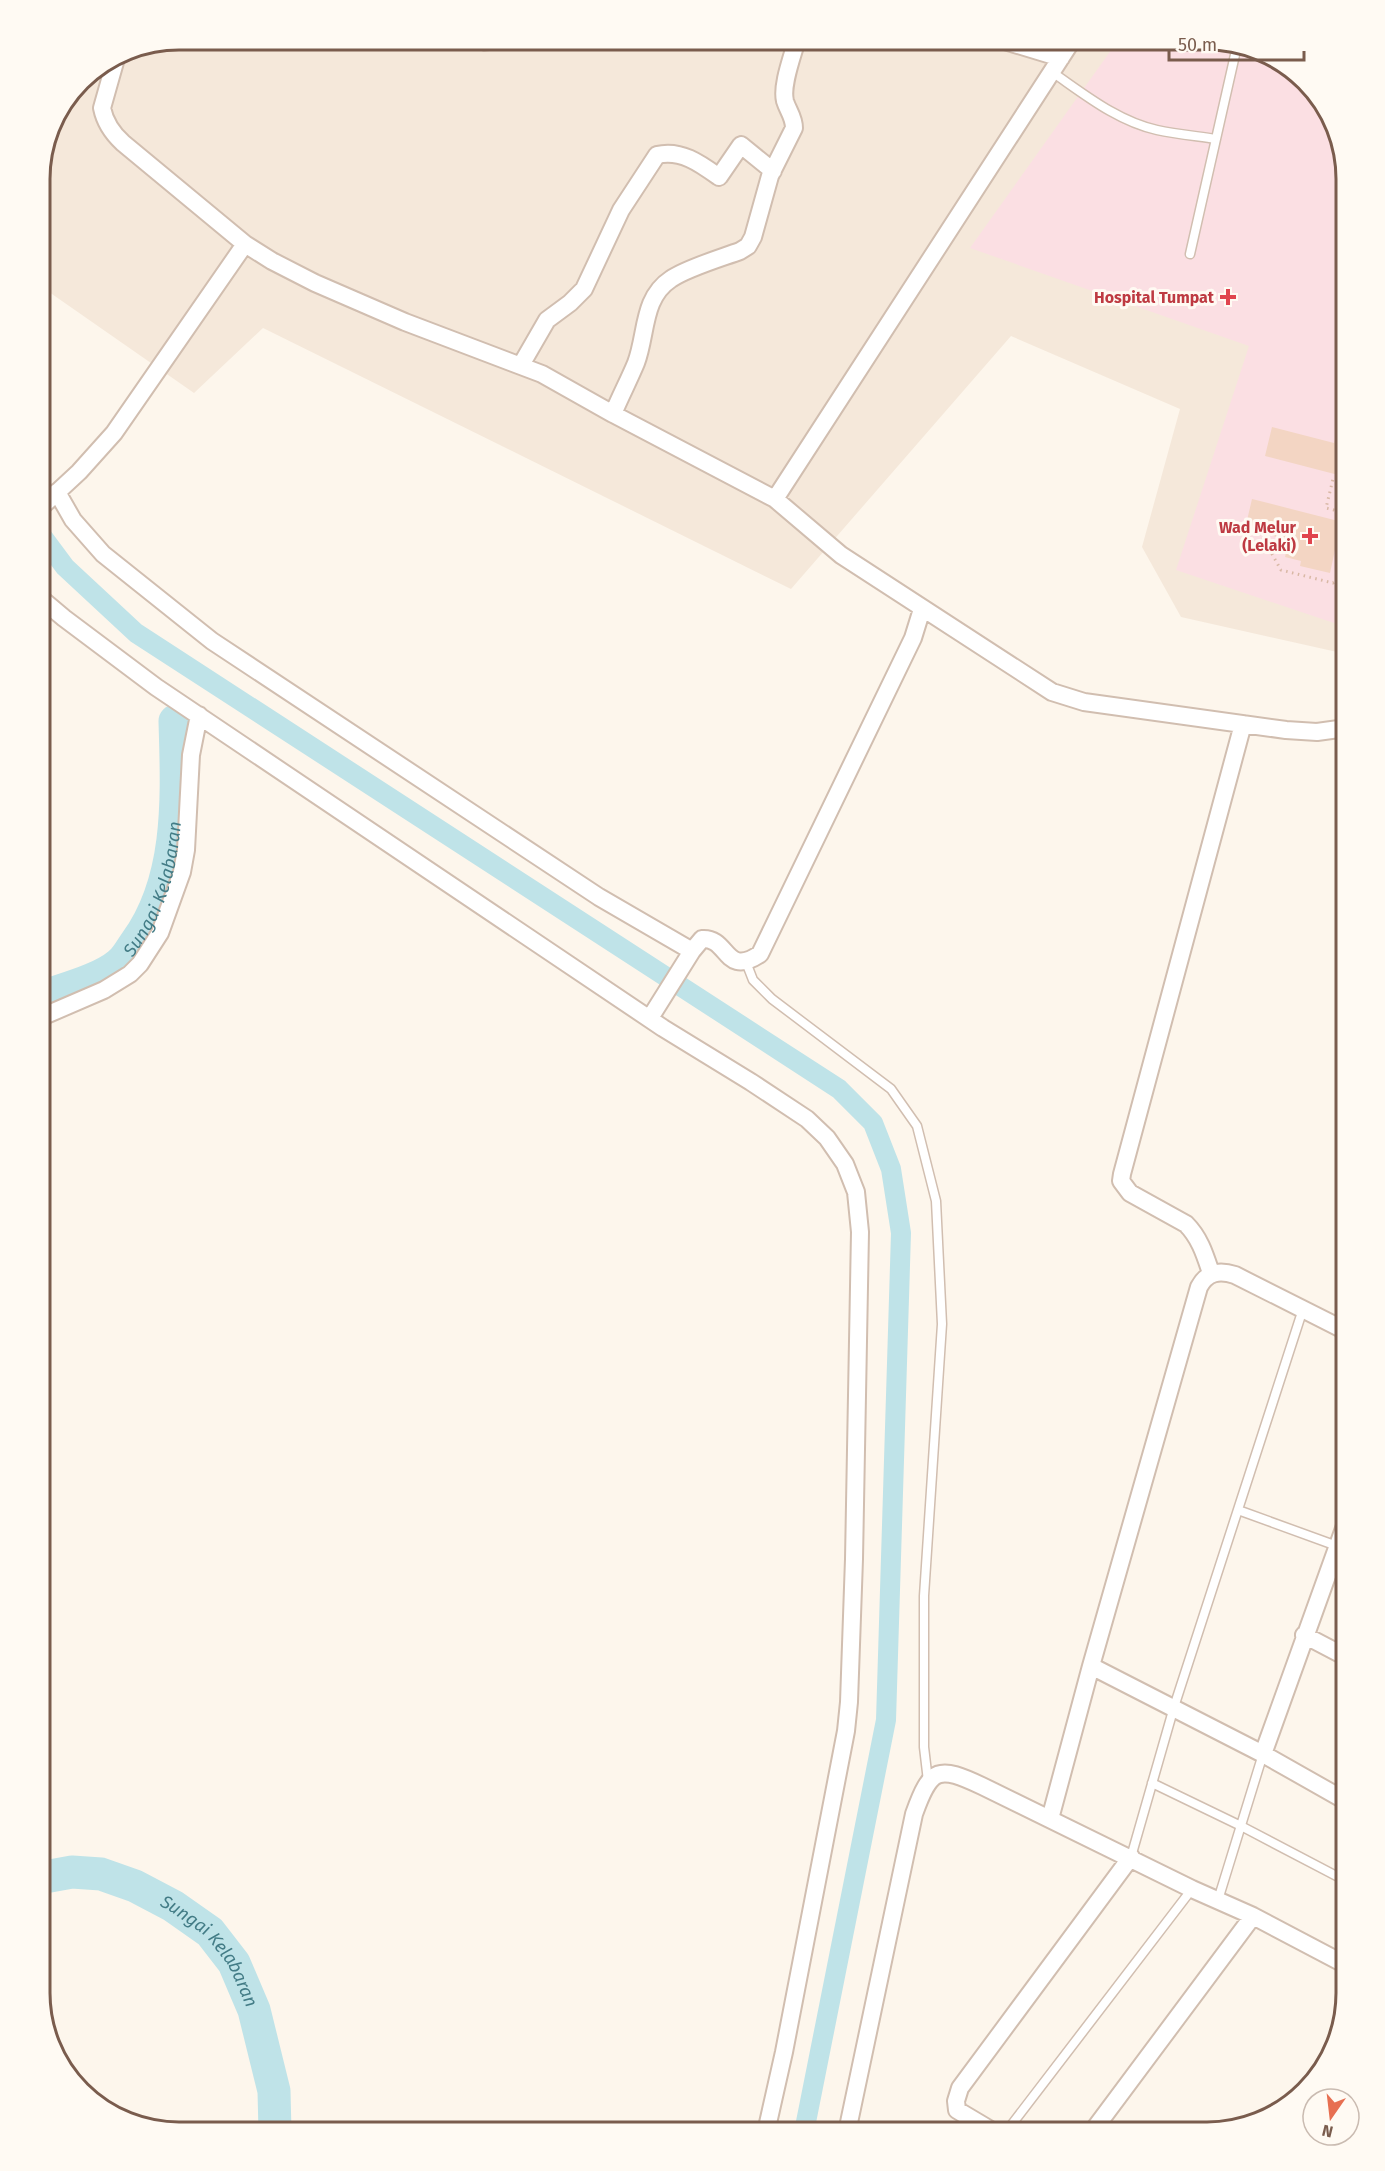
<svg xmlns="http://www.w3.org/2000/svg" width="1385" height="2171" font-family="'Fira Sans',sans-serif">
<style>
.residential{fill:#f5e8da}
.medical{fill:#fbdfe3}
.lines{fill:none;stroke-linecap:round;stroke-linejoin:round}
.canal{stroke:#bfe3e8;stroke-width:20}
.river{stroke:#bfe3e8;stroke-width:33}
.building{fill:#f3d5c3}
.service-casing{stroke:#d1beb0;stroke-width:11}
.minor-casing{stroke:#d1beb0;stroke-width:20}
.path{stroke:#d9b8a5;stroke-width:3;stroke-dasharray:1.5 4.5;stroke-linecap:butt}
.service{stroke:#fff;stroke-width:8}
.minor{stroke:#fff;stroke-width:16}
.health-dot{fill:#e0444e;stroke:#fffaf3;stroke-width:2}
.labels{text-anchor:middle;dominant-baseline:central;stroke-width:6;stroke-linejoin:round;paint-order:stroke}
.health-label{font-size:16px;font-weight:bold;fill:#be3a42;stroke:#fffaf3;text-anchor:end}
.water-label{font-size:18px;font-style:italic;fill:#437c86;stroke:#fffaf3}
.rim{fill:none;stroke:#7a5c4d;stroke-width:3}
</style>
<rect width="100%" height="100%" fill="#fdf6ec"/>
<path class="residential" d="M178 39H1216L1284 62 1331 116 1346 178V654L1181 617 1142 547 1180 409 1011 336 791 589 263 328 194 393 39 285V169L50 125 80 80 125 49Z"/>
<path class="medical" d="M1119 39H1216L1284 62 1331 116 1346 178V627L1176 570 1249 346 970 248Z"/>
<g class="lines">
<path class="canal" d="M39 532 65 567 136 633 839 1089 873 1123 891 1169 901 1233 886 1720 804 2132"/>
<g class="river">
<path id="s1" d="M39 998C63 989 100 980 119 964 126 959 131 949 136 942 182 879 177 794 175 721"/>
<path id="s2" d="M39 1878 72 1872 101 1874 135 1886 173 1906 210 1932 234 1963 254 2010 274 2091 275 2132"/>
</g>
</g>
<path class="building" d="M1341 416 1346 417V477L1265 456 1272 427 1334 443Z
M1252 499 1346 523V553L1335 550 1330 573 1300 566 1301 561 1285 557 1289 540 1245 529Z"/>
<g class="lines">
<defs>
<path id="service" d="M463 39 484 46 494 45 499 39
M1052 72C1084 94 1117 121 1157 130 1176 134 1196 136 1216 139
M1190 254 1237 46
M746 962 753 980 772 999 891 1089 917 1126 936 1201 942 1324 924 1596V1747L928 1781
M1238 1510 1337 1546
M1152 1783 1241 1826 1346 1881
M1131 1857 1174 1707 1303 1309
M1218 1900 1263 1754
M1006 2132 1192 1889"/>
<path id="minor" d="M998 39 1061 58
M117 55 102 108C105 123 112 133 123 143L245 244
M521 365 547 320 570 303 584 289 621 210 657 155C681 149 701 164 719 177L741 145 773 171
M613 414C620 397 629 380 636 363 647 334 642 298 671 279 687 268 721 258 740 251L748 246 753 237 770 176 794 128C794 117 788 111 785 101 781 85 793 55 797 39
M57 492 73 520 103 554 212 641 599 897 692 951
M775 499 1073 39
M39 509 79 472 114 433 245 244 272 261 315 283 405 322 542 374 613 414 775 499 841 555 1052 692 1084 702 1286 730 1317 732 1346 728
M39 597 64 618 156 687 663 1028 751 1082 807 1119 827 1138 845 1164 856 1192 860 1232 854 1559 849 1702 846 1731 784 2052 766 2132
M39 1018 104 990 130 974 140 964 160 933 182 872 186 850 191 755 199 715
M650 1018 692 951 702 939C729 937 724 978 760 954L913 638 922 609
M1211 1273C1205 1255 1200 1238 1186 1224L1130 1193 1121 1181 1122 1174 1243 724
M1304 1635 1346 1657
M1091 1666 1263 1754 1346 1801
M1263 1754 1346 1523
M1050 1819 1091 1666 1199 1287C1207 1272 1219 1270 1235 1275L1346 1331
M847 2132 914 1814C931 1766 939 1766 982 1786L1192 1889 1253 1916 1346 1965
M994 2132 957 2110 956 2101 960 2088 1131 1857
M1092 2132 1253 1916"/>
</defs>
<use href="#service" class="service-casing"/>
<use href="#minor" class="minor-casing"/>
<path class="path" d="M1346 513 1326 508 1333 479 1346 482
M1263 538 1281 570 1333 583 1346 574"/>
<use href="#service" class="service"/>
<use href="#minor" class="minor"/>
</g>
<g class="health-dot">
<path d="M1225 288h6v6h6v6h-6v6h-6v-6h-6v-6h6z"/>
<path d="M1307 527h6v6h6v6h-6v6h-6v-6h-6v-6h6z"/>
</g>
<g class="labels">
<g class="health-label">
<text x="1214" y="297">Hospital Tumpat</text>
<text x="1296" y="527">Wad Melur<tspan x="1296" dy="18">(Lelaki)</tspan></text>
</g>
<g class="water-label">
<text stroke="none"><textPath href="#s1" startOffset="172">Sungai Kelabaran</textPath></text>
<text stroke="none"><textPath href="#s2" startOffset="201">Sungai Kelabaran</textPath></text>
</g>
</g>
<path d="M0 0H1385V2171H0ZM179 50H1207A129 129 0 0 1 1336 179V1993A129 129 0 0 1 1207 2122H179A129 129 0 0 1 50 1993V179A129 129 0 0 1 179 50Z" fill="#fffaf3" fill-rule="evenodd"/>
<path class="rim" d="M179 50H1207A129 129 0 0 1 1336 179V1993A129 129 0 0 1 1207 2122H179A129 129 0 0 1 50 1993V179A129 129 0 0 1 179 50Z"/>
<g transform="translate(1331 2117) rotate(194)"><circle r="28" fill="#fffaf3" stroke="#cabbb1" stroke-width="1.5"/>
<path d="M0-4.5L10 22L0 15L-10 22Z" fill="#e76f51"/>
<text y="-9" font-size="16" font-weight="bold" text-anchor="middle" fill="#7a5c4d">N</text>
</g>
<path d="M1169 51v9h135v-9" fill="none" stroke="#7a5c4d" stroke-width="3"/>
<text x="1178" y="51" font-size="18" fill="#7a5c4d" stroke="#fffaf3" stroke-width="4.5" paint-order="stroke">50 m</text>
</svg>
